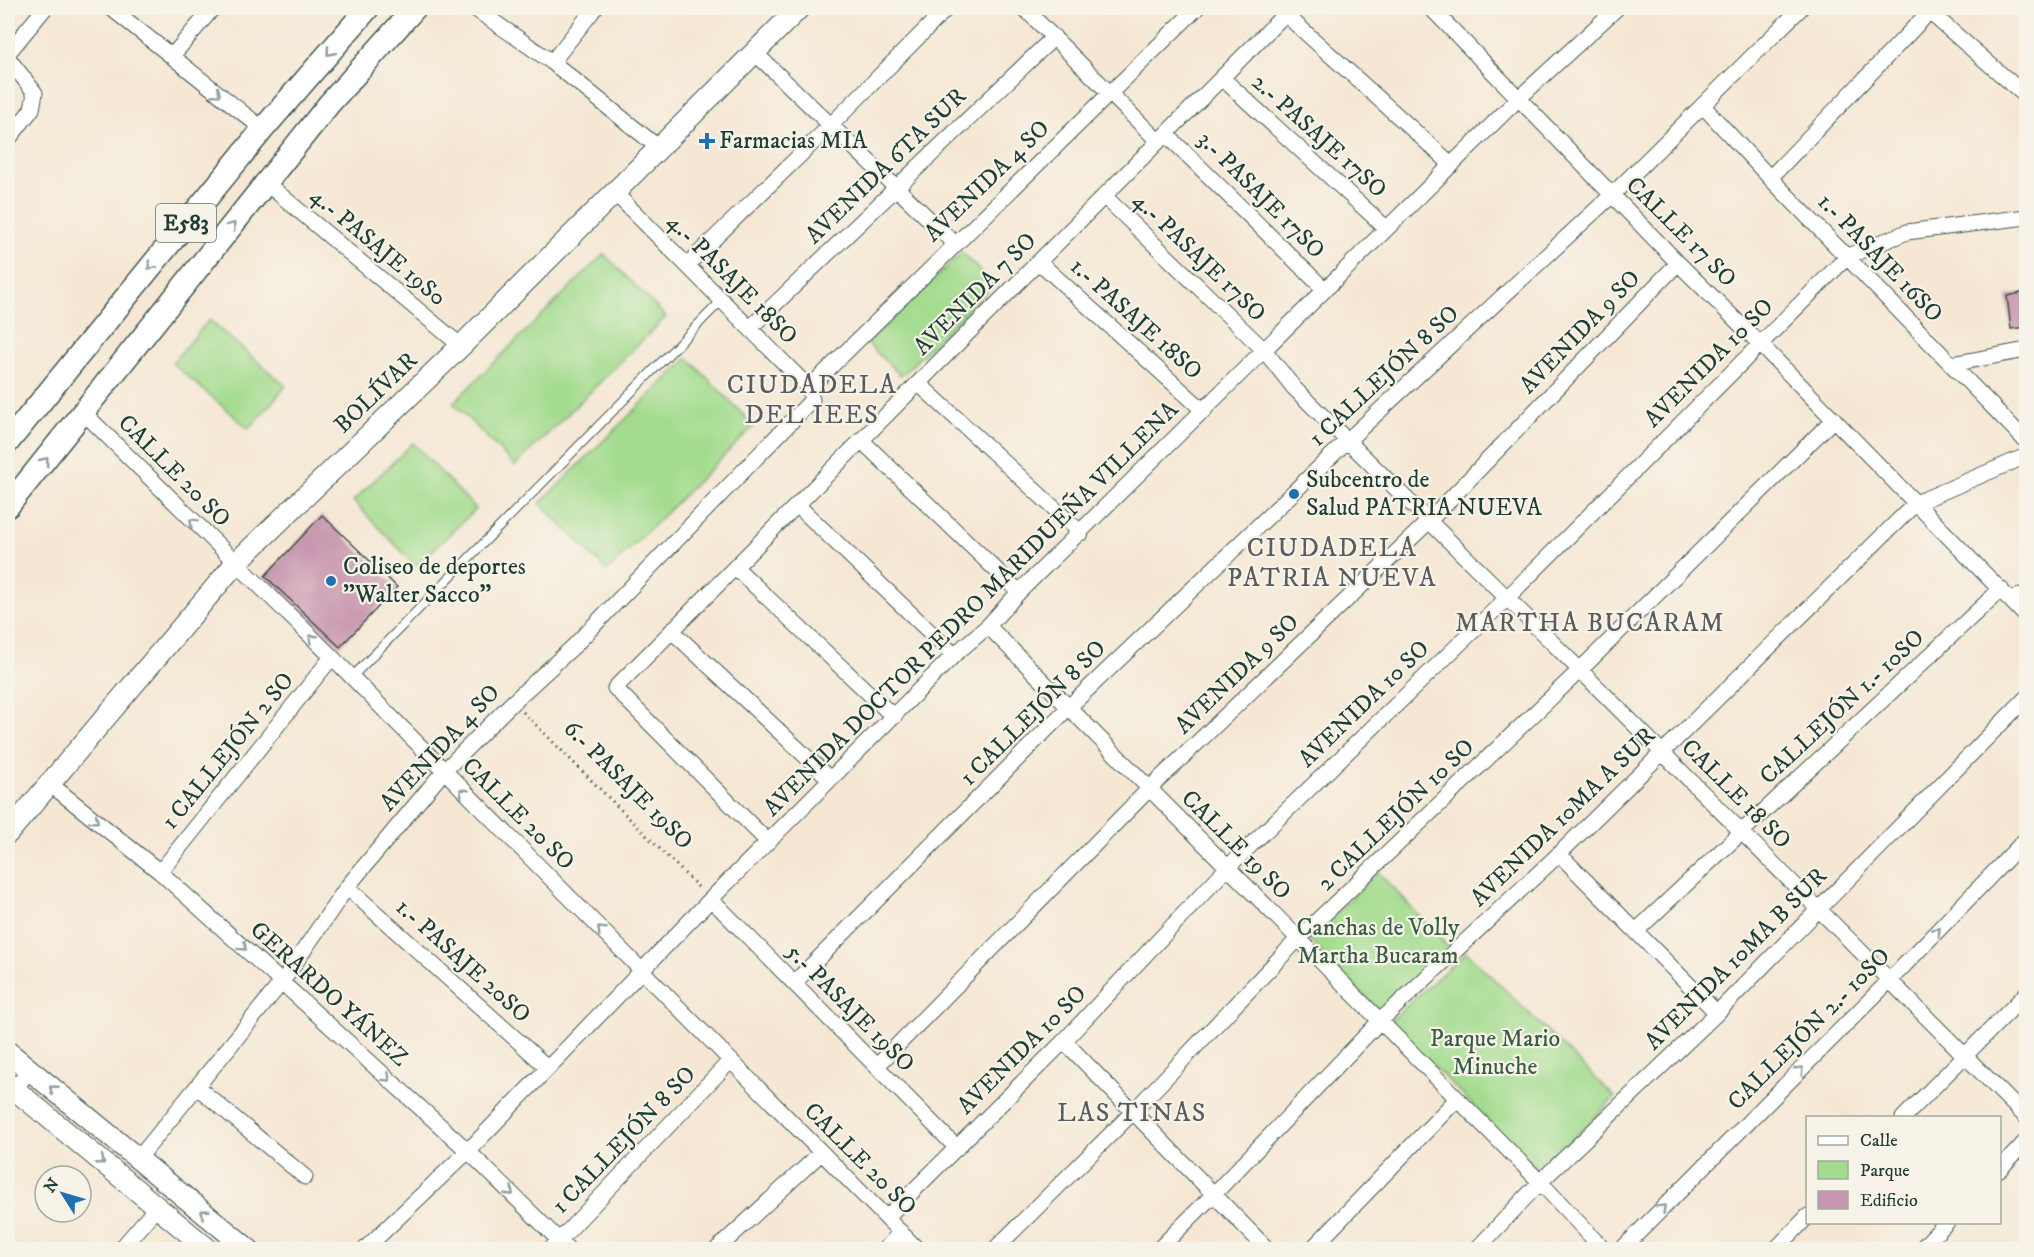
<svg xmlns="http://www.w3.org/2000/svg" width="2034" height="1257" font-family="'IM FELL DW Pica',serif">
<style>
.green{fill:#a3dc8e;stroke:#618c61;stroke-width:1.5}
.building{fill:#c896af}
.lines{fill:none;stroke-linecap:round;stroke-linejoin:round}
.lane-casing{stroke:#3f564c;stroke-width:10}
.street-casing{stroke:#3f564c;stroke-width:17}
.secondary-casing{stroke:#3f564c;stroke-width:23}
.primary-casing{stroke:#3f564c;stroke-width:25}
.path{stroke:#3f564c;stroke-width:3;stroke-dasharray:1.5 4.5;stroke-linecap:butt}
.lane{stroke:#fff;stroke-width:8}
.street{stroke:#fff;stroke-width:15}
.secondary{stroke:#fff;stroke-width:21}
.primary{stroke:#fff;stroke-width:22}
.oneway{stroke:#8f9e9a}
.poi-dot{fill:#1f6fb2;stroke:#f7f3e8;stroke-width:2}
.labels{text-anchor:middle;dominant-baseline:central;stroke-width:4.5;stroke-linejoin:round;paint-order:stroke}
.shield{fill:#f7f3e8;stroke:#60746a;stroke-width:1.5}
.shield-label{font-size:22px;font-weight:bold;fill:#1f3d34}
.street-label{font-size:24px;fill:#1f3d34;stroke:#f7f3e8}
.poi-label{font-size:24px;fill:#1f3d34;stroke:#f7f3e8;text-anchor:start}
.park-label{font-size:24px;fill:#395d46;stroke:#f7f3e8}
.neighbourhood-label{font-size:26px;letter-spacing:1.5px;fill:#5a5c5f;stroke:#f7f3e8}
</style>
<rect width="100%" height="100%" fill="#f7f3e8"/>
<filter id="ink" filterUnits="userSpaceOnUse"><feTurbulence type="fractalNoise" baseFrequency=".0167" numOctaves="2"/><feDisplacementMap in="SourceGraphic" scale="12" xChannelSelector="R" yChannelSelector="G"/><feConvolveMatrix kernelMatrix="1 2 1 2 8 2 1 2 1" color-interpolation-filters="sRGB"/></filter>
<filter id="wash" filterUnits="userSpaceOnUse"><feTurbulence type="fractalNoise" baseFrequency=".008" numOctaves="4" result="noise"/><feDisplacementMap in="SourceGraphic" scale="24" xChannelSelector="R" yChannelSelector="G"/><feGaussianBlur stdDeviation="1.35" result="paint"/><feColorMatrix in="noise" values="0 0 0 0 0 0 0 0 0 0 0 0 0 0 0 0 0 1.4 0 .05"/><feComposite in="paint" operator="in"/></filter>
<g filter="url(#wash)">
<rect width="100%" height="100%" fill="#f5e7d4"/>
<path class="green" d="M962 252 993 285 901 376 867 343Z
M604 254 666 317 515 466 453 403Z
M209 320 286 386 249 429 172 363Z
M688 358 754 426 607 571 540 503Z
M413 443 476 509 416 566 353 501Z
M1378 872 1450 949 1381 1013 1309 940Z
M1466 952 1615 1097 1540 1172 1389 1022Z"/>
<g id="blocks">
<path class="building" d="M2026 292V327L2011 329 2007 296Z
M322 515 397 587 340 647 265 576Z"/>
</g>
</g>
<g filter="url(#ink)">
<use href="#blocks" fill-opacity="0" stroke="#3f564c" stroke-width="1.5"/>
<g class="lines">
<defs>
<path id="lane" d="M351 678 722 300"/>
<path id="street" d="M111 8 263 129
M474 8 552 62 659 148
M1024 8 1158 141
M1431 8 1678 263 1760 344 2026 616
M1925 8 2026 96
M1285 14 1452 165
M754 52 955 244
M8 53 45 8
M172 56 213 8
M8 58 35 93 32 109 8 140
M552 62 595 8
M1222 78 1386 228
M1703 106 1770 178 2026 441
M1166 134 1324 289
M1770 178 1933 8
M266 183 461 346
M1104 196 1264 350 1294 388 1580 670 2026 1117
M1039 262 1204 411
M687 265 831 125 947 8
M750 328 1054 37
M1952 364 2026 350
M918 383 1081 533
M809 388 1197 8
M84 413 332 657 918 1250
M861 440 1019 592
M797 505 954 655
M735 567 894 717
M2011 600 2026 593
M988 626 1540 1182 1604 1250
M672 631 830 779
M49 783 160 872 468 1151 569 1250
M768 842 615 688 1291 8
M1559 854 1717 1013
M160 872 332 657
M347 887 548 1068
M711 899 957 1148
M1636 931 2001 589
M794 983 1068 708 1347 441 1612 195 1801 8
M1064 1041 1268 1250
M877 1066 1149 789 1429 521 1678 263
M197 1087 305 1177
M8 1099 29 1070
M1903 1118 2026 994
M138 1159 282 982 347 887 443 772 513 702 574 646 812 400 809 388 615 193
M2000 1169 2026 1141
M887 1217 1064 1041 1227 868 1507 598 1848 256 1907 232 2026 217
M120 1250 157 1207
M364 1250 468 1151 711 899 954 655 988 626 1019 592 1519 98 1617 8
M550 1250 730 1061
M716 1250 821 1153
M884 1250 901 1232
M994 1250 1132 1113 1298 939 1580 670 1834 419
M1158 1250 1213 1195 1380 1021 1559 854 1916 503 2026 456
M1311 1250 1457 1099
M1476 1250 1540 1182 1717 1013 2026 698
M1621 1250 1890 980 2026 839
M1775 1250 1808 1216
M1920 1250 1947 1222"/>
<path id="secondary" d="M8 833 235 564 461 346 799 8
M8 1052 249 1250
M8 1084 209 1250"/>
<path id="primary" d="M8 442 263 129 368 8
M8 506 329 104 415 8"/>
</defs>
<use href="#lane" class="lane-casing"/>
<use href="#street" class="street-casing"/>
<use href="#secondary" class="secondary-casing"/>
<use href="#primary" class="primary-casing"/>
<path class="path" d="M523 712 701 890"/>
<use href="#lane" class="lane"/>
<use href="#street" class="street"/>
<use href="#secondary" class="secondary"/>
<use href="#primary" class="primary"/>
</g>
<defs><path id="oneway-chevron" d="M-2-3.5L2.5 0L-2 3.5" fill="none" stroke-width="1.6" stroke-linecap="round" stroke-linejoin="round" transform="scale(1.5)"/></defs>
<g class="oneway">
<use href="#oneway-chevron" transform="translate(330 52) rotate(131)"/>
<use href="#oneway-chevron" transform="translate(217 93) rotate(39)"/>
<use href="#oneway-chevron" transform="translate(232 226) rotate(-52)"/>
<use href="#oneway-chevron" transform="translate(151 266) rotate(129)"/>
<use href="#oneway-chevron" transform="translate(45 461) rotate(-51)"/>
<use href="#oneway-chevron" transform="translate(193 522) rotate(-135)"/>
<use href="#oneway-chevron" transform="translate(312 638) rotate(-136)"/>
<use href="#oneway-chevron" transform="translate(463 792) rotate(-135)"/>
<use href="#oneway-chevron" transform="translate(95 820) rotate(39)"/>
<use href="#oneway-chevron" transform="translate(601 930) rotate(-135)"/>
<use href="#oneway-chevron" transform="translate(1937 931) rotate(-46)"/>
<use href="#oneway-chevron" transform="translate(243 947) rotate(42)"/>
<use href="#oneway-chevron" transform="translate(1800 1070) rotate(-45)"/>
<use href="#oneway-chevron" transform="translate(387 1078) rotate(42)"/>
<use href="#oneway-chevron" transform="translate(53 1089) rotate(-141)"/>
<use href="#oneway-chevron" transform="translate(101 1161) rotate(39)"/>
<use href="#oneway-chevron" transform="translate(510 1192) rotate(44)"/>
<use href="#oneway-chevron" transform="translate(1662 1208) rotate(-45)"/>
<use href="#oneway-chevron" transform="translate(204 1213) rotate(-141)"/>
</g>
</g>
<g class="poi-dot">
<path d="M704 132h6v6h6v6h-6v6h-6v-6h-6v-6h6z"/>
<circle cx="1294" cy="494" r="6"/>
<circle cx="331" cy="581" r="6"/>
</g>
<g class="labels">
<rect class="shield" x="156" y="204" width="60" height="38" rx="4.5"/>
<g class="shield-label">
<text x="186" y="223">E583</text>
</g>
<g class="street-label">
<text transform="translate(1319 136) rotate(42)">2.- PASAJE 17SO</text>
<text transform="translate(886 166) rotate(-44)">AVENIDA 6TA SUR</text>
<text transform="translate(987 181) rotate(-44)">AVENIDA 4 SO</text>
<text transform="translate(1261 195) rotate(45)">3.- PASAJE 17SO</text>
<text transform="translate(1681 232) rotate(45)">CALLE 17 SO</text>
<text transform="translate(378 247) rotate(40)">4.- PASAJE 19S0</text>
<text transform="translate(1199 257) rotate(44)">4.- PASAJE 17SO</text>
<text transform="translate(1880 258) rotate(46)">1.- PASAJE 16SO</text>
<text transform="translate(732 279) rotate(45)">4.- PASAJE 18SO</text>
<text transform="translate(975 294) rotate(-45)">AVENIDA 7 SO</text>
<text transform="translate(1136 319) rotate(42)">1.- PASAJE 18SO</text>
<text transform="translate(1580 332) rotate(-46)">AVENIDA 9 SO</text>
<text transform="translate(1709 363) rotate(-45)">AVENIDA 10 SO</text>
<text transform="translate(1384 376) rotate(-43)">1 CALLEJÓN 8 SO</text>
<text transform="translate(376 393) rotate(-44)">BOLÍVAR</text>
<text transform="translate(174 471) rotate(45)">CALLE 20 SO</text>
<text transform="translate(971 609) rotate(-45)">AVENIDA DOCTOR PEDRO MARIDUEÑA VILLENA</text>
<text transform="translate(1237 674) rotate(-44)">AVENIDA 9 SO</text>
<text transform="translate(1364 704) rotate(-44)">AVENIDA 10 SO</text>
<text transform="translate(1842 707) rotate(-43)">CALLEJÓN 1.- 10SO</text>
<text transform="translate(1033 713) rotate(-45)">1 CALLEJÓN 8 SO</text>
<text transform="translate(440 748) rotate(-47)">AVENIDA 4 SO</text>
<text transform="translate(228 751) rotate(-51)">1 CALLEJÓN 2 SO</text>
<text transform="translate(628 785) rotate(45)">6.- PASAJE 19SO</text>
<text transform="translate(1736 794) rotate(45)">CALLE 18 SO</text>
<text transform="translate(518 814) rotate(45)">CALLE 20 SO</text>
<text transform="translate(1396 815) rotate(-44)">2 CALLEJÓN 10 SO</text>
<text transform="translate(1563 817) rotate(-44)">AVENIDA 10MA A SUR</text>
<text transform="translate(1236 845) rotate(45)">CALLE 19 SO</text>
<text transform="translate(1736 959) rotate(-45)">AVENIDA 10MA B SUR</text>
<text transform="translate(463 961) rotate(42)">1.- PASAJE 20SO</text>
<text transform="translate(329 994) rotate(42)">GERARDO YÁNEZ</text>
<text transform="translate(850 1008) rotate(45)">5.- PASAJE 19SO</text>
<text transform="translate(1809 1029) rotate(-45)">CALLEJÓN 2.- 10SO</text>
<text transform="translate(1022 1050) rotate(-45)">AVENIDA 10 SO</text>
<text transform="translate(624 1140) rotate(-46)">1 CALLEJÓN 8 SO</text>
<text transform="translate(860 1159) rotate(45)">CALLE 20 SO</text>
</g>
<g class="poi-label">
<text x="719" y="141">Farmacias MIA</text>
<text x="1306" y="480">Subcentro de<tspan x="1306" dy="28">Salud PATRIA NUEVA</tspan></text>
<text x="343" y="567">Coliseo de deportes<tspan x="343" dy="28">"Walter Sacco"</tspan></text>
</g>
<g class="park-label">
<text x="1378" y="928">Canchas de Volly<tspan x="1378" dy="28">Martha Bucaram</tspan></text>
<text x="1495" y="1039">Parque Mario<tspan x="1495" dy="28">Minuche</tspan></text>
</g>
<g class="neighbourhood-label">
<text x="812" y="385">CIUDADELA<tspan x="812" dy="30">DEL IEES</tspan></text>
<text x="1332" y="548">CIUDADELA<tspan x="1332" dy="30">PATRIA NUEVA</tspan></text>
<text x="1590" y="623">MARTHA BUCARAM</text>
<text x="1132" y="1113">LAS TINAS</text>
</g>
</g>
<rect width="2034" height="1257" fill="none" stroke="#f7f3e8" stroke-width="30"/>
<rect x="1806" y="1116" width="195" height="108" fill="#f7f3e8" stroke="#a1aaa0" stroke-width="1.5"/>
<rect x="1818" y="1136" width="30" height="9" fill="#ffffff" stroke="#a1aaa0" stroke-width="1.5"/>
<text x="1860" y="1146" font-size="18" fill="#1f3d34">Calle</text>
<rect x="1818" y="1161" width="30" height="18" fill="#a3dc8e" stroke="#a1aaa0" stroke-width="1.5"/>
<text x="1860" y="1176" font-size="18" fill="#1f3d34">Parque</text>
<rect x="1818" y="1191" width="30" height="18" fill="#c896af" stroke="#a1aaa0" stroke-width="1.5"/>
<text x="1860" y="1206" font-size="18" fill="#1f3d34">Edificio</text>
<g transform="translate(63 1194) rotate(307)"><circle r="28" fill="#f7f3e8" stroke="#a1aaa0" stroke-width="1.5"/>
<path d="M0-4.5L10 22L0 15L-10 22Z" fill="#1f6fb2"/>
<text y="-9" font-size="16" font-weight="bold" text-anchor="middle" fill="#1f3d34">N</text>
</g>
</svg>
